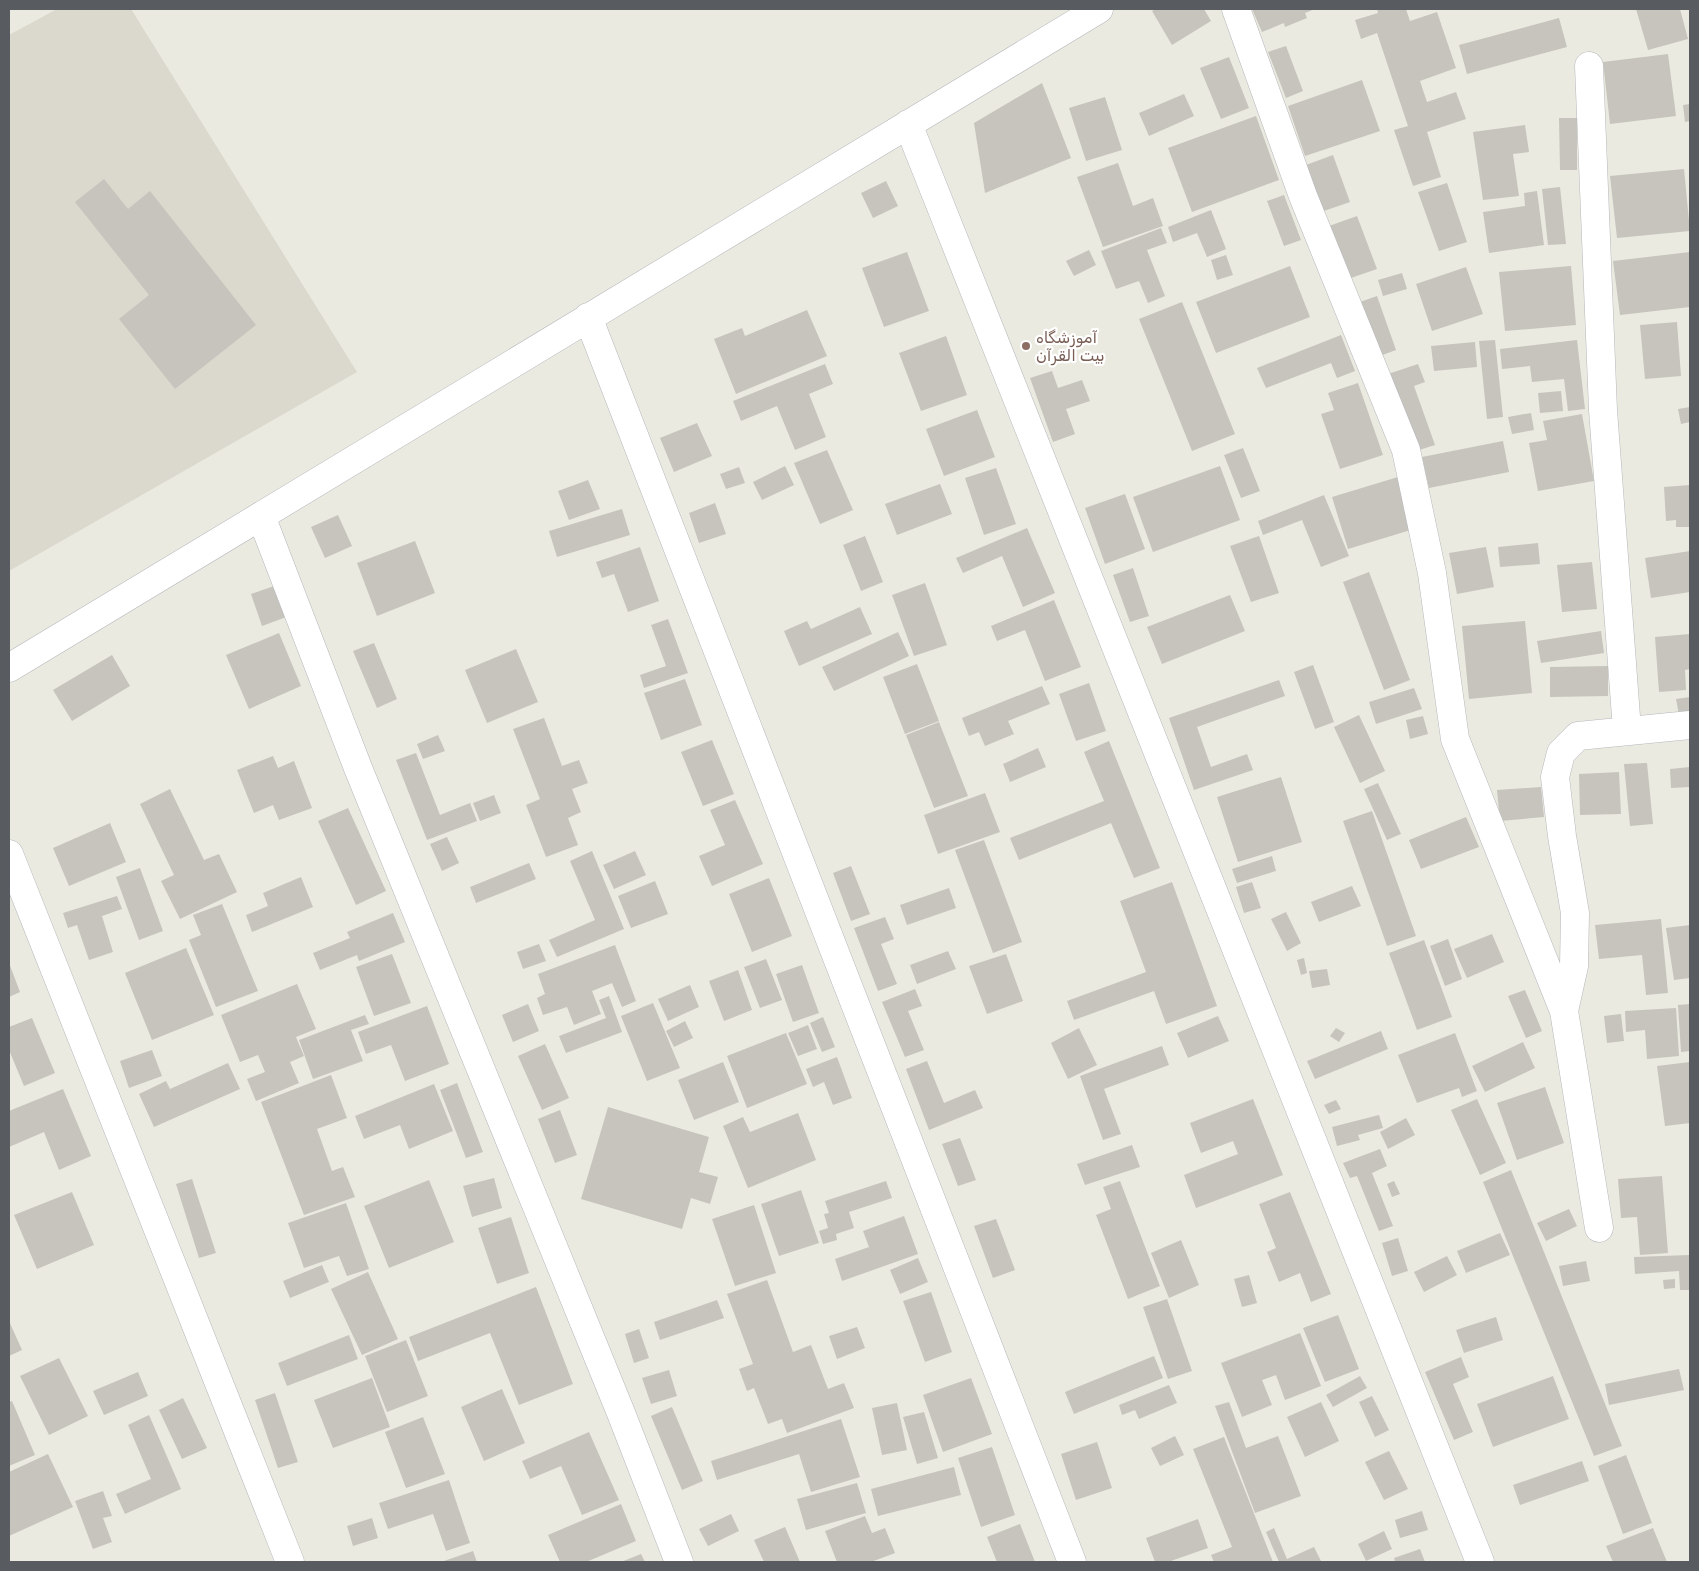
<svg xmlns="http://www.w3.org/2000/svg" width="1699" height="1571" font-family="Rubik,Vazirmatn,sans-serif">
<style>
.education{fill:#dbd9ce}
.building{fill:#c6c4bd}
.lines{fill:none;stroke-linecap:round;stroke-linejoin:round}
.minor-casing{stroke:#b5b7bc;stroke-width:29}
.tertiary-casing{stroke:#b5b7bc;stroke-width:29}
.minor{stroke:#fff;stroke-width:28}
.tertiary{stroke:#fff;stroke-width:28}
.education-dot{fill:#8d6e63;stroke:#fff;stroke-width:2}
.labels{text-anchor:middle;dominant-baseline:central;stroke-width:4.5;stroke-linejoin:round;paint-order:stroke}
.education-label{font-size:16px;fill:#785e54;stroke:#fff;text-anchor:start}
</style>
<rect width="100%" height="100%" fill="#ebeae0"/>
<path class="education" d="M57 9H131L357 372 9 571V35Z"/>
<path class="building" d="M1156 9H1204L1211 21 1172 45 1152 11Z
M1252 9H1315L1305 13 1307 18 1285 27 1284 23 1262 32Z
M1377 9H1406L1410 21 1437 12 1456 68 1420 81 1427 102 1456 92 1466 119 1427 132 1441 177 1413 186 1394 130 1408 126 1377 33 1361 39 1355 20 1378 13Z
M1636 9H1680L1688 39 1648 50Z
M1559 18 1567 47 1467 74 1459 45Z
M1286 46 1303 91 1286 98 1268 52Z
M1668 54 1676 116 1610 124 1603 62Z
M1229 57 1249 108 1221 119 1200 68Z
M1362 80 1380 131 1305 156 1288 106Z
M1042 83 1071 158 985 193 974 123Z
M1184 94 1194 116 1149 136 1139 113Z
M1105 97 1122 150 1086 161 1069 108Z
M1690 104V121L1685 122 1683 105Z
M1256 116 1279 180 1192 212 1168 148Z
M1559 118H1577V170H1560Z
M1525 125 1529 152 1513 154 1519 196 1483 200 1473 132Z
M1333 155 1350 202 1324 211 1306 165Z
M1118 163 1133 206 1153 198 1163 226 1103 247 1077 177Z
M1684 169 1690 231 1617 238 1610 176Z
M104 179 128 209 150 191 256 325 175 389 119 319 149 295 75 202Z
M886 181 898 206 873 218 861 193Z
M1447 183 1467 242 1439 251 1418 192Z
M1560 187 1566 244 1548 245 1542 189Z
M1537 191 1544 245 1489 253 1483 212 1525 206 1524 193Z
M1284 195 1301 240 1284 246 1267 201Z
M1211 210 1226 249 1207 257 1197 233 1173 242 1168 227Z
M1357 216 1377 269 1348 279 1329 226Z
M1161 228 1167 243 1147 250 1165 296 1148 303 1139 281 1116 289 1101 251Z
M1089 250 1096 265 1074 276 1066 261Z
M907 252 929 311 884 327 862 268Z
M1690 252V307L1620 315 1613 261Z
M1226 255 1233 275 1217 280 1211 260Z
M1290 266 1310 317 1216 353 1196 302Z
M1571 266 1576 325 1505 331 1499 272Z
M1466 267 1483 314 1432 331 1416 284Z
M1402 273 1407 289 1383 296 1378 280Z
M1377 296 1396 350 1377 357 1357 303Z
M1182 302 1235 434 1192 451 1139 319Z
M807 310 827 356 736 394 714 339 742 328 745 336Z
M1677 322 1681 376 1645 379 1640 325Z
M1341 335 1355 371 1337 378 1331 363 1266 388 1257 368Z
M946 336 967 395 921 411 899 353Z
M1495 340 1503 417 1487 419 1479 341Z
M1577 340 1585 409 1568 411 1564 379 1532 382 1530 366 1502 369 1500 349Z
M1475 342 1477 367 1434 371 1431 346Z
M825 364 833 384 809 394 826 437 795 450 777 406 741 421 733 401Z
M1418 364 1425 382 1414 386 1435 445 1416 451 1388 374Z
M1052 371 1058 388 1082 380 1090 401 1066 409 1075 434 1053 442 1030 378Z
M1358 383 1383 455 1340 469 1321 414 1334 410 1328 393Z
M1561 391 1563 411 1540 413 1538 393Z
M1690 407V422L1681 424 1678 409Z
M977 410 995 457 944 476 926 429Z
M1531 413 1534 430 1512 434 1508 417Z
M1582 414 1594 481 1538 491 1529 443 1547 440 1543 421Z
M697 423 712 456 674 472 660 438Z
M1503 441 1509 472 1429 488 1422 457Z
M1243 448 1260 491 1241 498 1224 455Z
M827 450 853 510 820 524 794 463Z
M785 466 794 485 762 500 753 482Z
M1220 466 1240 520 1153 552 1133 497Z
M739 467 745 483 726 489 720 474Z
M996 468 1016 524 984 535 965 478Z
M1398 477 1414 529 1348 549 1332 497Z
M588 480 600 509 569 520 558 491Z
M940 484 952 514 897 535 885 504Z
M1690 485V527H1676V520L1666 521 1664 487Z
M1125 494 1145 549 1105 564 1085 508Z
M1324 495 1349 556 1321 567 1302 520 1263 535 1258 521Z
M715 503 726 534 699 543 689 513Z
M622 509 630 535 557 557 549 531Z
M338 515 352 546 325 558 311 527Z
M1027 528 1055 593 1023 607 1002 556 963 573 956 558Z
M865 536 883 582 861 591 843 545Z
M1259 536 1279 593 1251 602 1230 546Z
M415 541 435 593 377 616 357 563Z
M1538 543 1540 564 1500 567 1498 547Z
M640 547 659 601 628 612 614 574 602 578 596 562Z
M1486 547 1494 587 1457 594 1449 553Z
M1690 551V592L1651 598 1645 558Z
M1592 562 1597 609 1562 612 1557 565Z
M1133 568 1149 616 1130 622 1113 575Z
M1369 572 1410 680 1384 690 1343 582Z
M925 583 947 645 914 656 892 595Z
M277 585 289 616 262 626 251 594Z
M1230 595 1245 631 1162 664 1147 627Z
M1054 600 1081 667 1045 681 1025 630 997 641 991 626Z
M860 607 872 634 799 666 784 631 807 621 811 629Z
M668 619 688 673 644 688 640 675 666 666 651 625Z
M1525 621 1532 693 1469 699 1462 626Z
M1601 631 1604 653 1541 663 1537 641Z
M898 632 909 656 834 691 822 667Z
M279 633 301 686 249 709 226 655Z
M1690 634V669L1685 670 1686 690 1659 692 1655 637Z
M374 643 397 699 377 708 353 651Z
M516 649 538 702 487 723 465 670Z
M112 655 130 686 72 721 53 690Z
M917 664 939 721 905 734 883 677Z
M1313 665 1334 722 1315 729 1294 672Z
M1608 666V696L1550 697V667Z
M685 679 702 725 661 740 644 693Z
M1279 680 1285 696 1197 727 1211 767 1247 754 1253 770 1194 790 1169 718Z
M1089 683 1106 731 1076 741 1059 694Z
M1042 686 1050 704 1008 721 1014 734 985 746 979 732 969 736 962 718Z
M1414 688 1422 709 1376 724 1369 702Z
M1690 697V713L1679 715 1676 699Z
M1359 715 1385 771 1360 783 1334 727Z
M1423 716 1428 734 1410 739 1406 720Z
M544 718 562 766 579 760 588 783 572 789 581 812 568 818 578 845 546 857 526 805 540 799 513 729Z
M939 722 968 796 934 808 906 735Z
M438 735 445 751 423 759 417 744Z
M712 740 734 794 703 806 681 752Z
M1109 741 1160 868 1134 878 1111 823 1019 860 1010 838 1104 801 1084 752Z
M1038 748 1046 767 1010 782 1003 764Z
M416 753 440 815 470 803 477 821 427 840 396 760Z
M273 756 278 768 294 761 312 808 279 820 273 805 254 813 237 770Z
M1647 763 1653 824 1630 826 1624 764Z
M1690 767V787L1671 788 1670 769Z
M1619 772 1621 814 1580 815 1579 774Z
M1281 777 1302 842 1238 862 1217 797Z
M1378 783 1401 834 1387 840 1364 789Z
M1541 787 1544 817 1500 821 1497 790Z
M170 789 204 860 219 854 237 892 180 919 161 881 174 875 140 804Z
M985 793 1000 832 938 854 924 815Z
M494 795 501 813 480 821 473 803Z
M735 800 763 864 712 886 699 856 725 845 710 810Z
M348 808 386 891 356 905 318 821Z
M1372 811 1416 936 1387 946 1343 821Z
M1466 817 1479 847 1421 869 1409 840Z
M110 823 126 862 69 886 53 848Z
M447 837 459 863 442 871 430 844Z
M984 840 1022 942 993 953 955 850Z
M592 851 624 929 557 957 549 940 595 920 570 861Z
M635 851 646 875 614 889 603 865Z
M1272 856 1276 871 1237 883 1232 869Z
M529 863 536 879 476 903 470 887Z
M851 866 870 914 851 921 833 873Z
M140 868 163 931 139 940 116 877Z
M301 877 313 907 252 932 246 915 268 906 263 893Z
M769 878 792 936 752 952 729 894Z
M655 881 668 914 631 928 618 896Z
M1172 882 1217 1006 1166 1024 1154 991 1074 1020 1067 1001 1146 972 1120 901Z
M1252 882 1261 908 1244 913 1236 887Z
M1352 886 1361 906 1319 922 1311 902Z
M949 888 956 908 907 925 900 905Z
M117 896 122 909 102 916 113 952 89 960 77 925 68 928 63 913Z
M222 904 258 991 216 1007 189 940 201 935 193 915Z
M1286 912 1301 943 1287 951 1271 919Z
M393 913 405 942 359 961 357 955 320 970 313 953 350 938 347 932Z
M885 917 894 939 881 944 897 984 878 991 854 928Z
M1661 919 1668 993 1646 995 1642 955 1599 959 1595 925Z
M1690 925V978L1674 980 1666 928Z
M1492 934 1504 962 1467 978 1454 949Z
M1448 939 1462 979 1445 986 1430 946Z
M1424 940 1452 1017 1417 1030 1389 953Z
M539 944 546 961 523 969 517 952Z
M615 945 636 1001 622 1007 612 983 592 991 601 1014 574 1025 567 1007 543 1015 537 998 545 994 538 974Z
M186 948 214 1015 152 1040 125 973Z
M948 951 956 969 917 984 910 965Z
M392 954 411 1003 374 1016 356 967Z
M1006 954 1023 1001 987 1014 969 966Z
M1304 958 1307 973 1301 975 1297 960Z
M766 959 782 1000 760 1008 744 967Z
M9 963 20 992 9 997Z
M802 965 819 1013 793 1022 776 974Z
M1327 969 1330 985 1312 988 1309 971Z
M738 970 752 1010 724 1021 709 981Z
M297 984 316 1029 296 1037 304 1056 290 1062 299 1083 256 1101 247 1079 265 1072 258 1055 240 1062 221 1015Z
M690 985 699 1007 668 1021 658 999Z
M915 989 922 1006 908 1011 924 1050 905 1057 882 1002Z
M1525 990 1542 1031 1526 1038 1508 996Z
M609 996 622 1032 566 1053 559 1036 606 1018 599 1000Z
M653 1003 680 1068 647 1081 621 1016Z
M528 1004 539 1031 513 1042 502 1015Z
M1690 1004V1051L1681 1052 1678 1005Z
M427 1006 449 1064 405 1081 391 1045 366 1054 358 1032Z
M1676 1008 1679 1056 1647 1059 1645 1030 1626 1032 1625 1011Z
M1621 1014 1624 1041 1607 1043 1604 1016Z
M365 1015 369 1024 351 1030 363 1061 313 1079 299 1040Z
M1218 1016 1229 1041 1188 1058 1177 1033Z
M823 1017 835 1047 822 1052 810 1023Z
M32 1018 55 1073 24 1086 9 1050V1027Z
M685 1021 693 1038 674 1047 666 1031Z
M808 1025 817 1049 798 1056 788 1033Z
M1079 1028 1097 1065 1068 1079 1051 1043Z
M1336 1028 1345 1033 1339 1042 1330 1036Z
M1381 1031 1388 1049 1315 1079 1307 1061Z
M786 1033 807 1084 747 1108 727 1056Z
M1455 1033 1477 1091 1462 1097 1459 1088 1417 1103 1398 1055Z
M1523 1042 1535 1068 1485 1092 1472 1066Z
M545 1044 569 1098 542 1110 518 1056Z
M1162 1046 1169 1065 1104 1089 1121 1134 1103 1140 1080 1076Z
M152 1050 162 1076 129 1088 120 1061Z
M837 1057 852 1098 833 1105 824 1082 813 1087 806 1069Z
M927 1061 944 1103 975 1090 983 1108 929 1130 906 1069Z
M723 1062 739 1102 694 1120 678 1080Z
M1690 1062V1123L1665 1126 1657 1066Z
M228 1063 240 1089 154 1127 139 1094 166 1081 170 1089Z
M331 1075 347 1118 317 1129 332 1171 343 1167 355 1197 304 1215 261 1102Z
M457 1083 483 1152 466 1158 440 1090Z
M434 1084 453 1131 409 1149 400 1125 364 1139 355 1116Z
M1545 1087 1564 1143 1517 1160 1497 1103Z
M63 1089 91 1156 59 1170 44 1132 9 1147V1111Z
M1253 1099 1283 1175 1196 1208 1184 1175 1238 1154 1233 1141 1201 1153 1190 1123Z
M1477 1099 1506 1163 1480 1175 1451 1110Z
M1336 1100 1341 1109 1329 1114 1324 1105Z
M608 1107 709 1137 699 1172 718 1177 710 1204 691 1198 682 1229 581 1199Z
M560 1110 577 1155 555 1163 538 1119Z
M798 1113 816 1160 748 1188 723 1126 743 1117 750 1132Z
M1379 1115 1383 1128 1358 1135 1360 1140 1337 1146 1332 1127Z
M1406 1118 1415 1135 1388 1149 1380 1132Z
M960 1138 976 1180 958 1186 942 1144Z
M1132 1145 1140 1167 1085 1185 1077 1164Z
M1380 1149 1387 1166 1372 1173 1393 1226 1379 1231 1357 1176 1350 1178 1343 1163Z
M1511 1170 1622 1446 1594 1456 1483 1182Z
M1662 1176 1668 1253 1640 1255 1637 1217 1621 1218 1618 1179Z
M494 1178 502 1208 472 1217 463 1186Z
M192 1179 216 1253 199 1258 176 1184Z
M429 1180 454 1242 389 1268 364 1206Z
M886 1181 892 1198 849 1212 854 1228 836 1234 837 1240 823 1244 819 1231 828 1228 824 1214 829 1213 825 1201Z
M1120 1181 1160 1286 1128 1299 1096 1215 1111 1209 1103 1187Z
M1394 1181 1400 1194 1392 1197 1387 1184Z
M801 1190 819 1243 779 1256 761 1204Z
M72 1192 94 1245 37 1269 14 1215Z
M1290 1192 1331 1294 1311 1302 1300 1273 1279 1282 1267 1252 1276 1248 1259 1204Z
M346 1203 369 1269 347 1276 339 1256 304 1268 288 1223Z
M754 1205 776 1273 735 1286 712 1219Z
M1569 1209 1577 1226 1546 1241 1537 1223Z
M904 1216 918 1254 842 1281 835 1259 869 1247 863 1231Z
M511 1217 529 1273 497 1284 478 1228Z
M996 1219 1015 1270 993 1278 974 1226Z
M1500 1233 1510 1255 1466 1273 1457 1251Z
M1398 1238 1408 1271 1392 1276 1382 1243Z
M1181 1240 1199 1285 1169 1298 1151 1253Z
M1690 1255V1290H1680L1679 1271 1635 1274 1634 1257Z
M1447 1256 1457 1275 1424 1292 1414 1272Z
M918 1258 928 1282 900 1294 890 1270Z
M1586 1261 1590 1281 1563 1286 1559 1266Z
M322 1265 329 1282 290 1298 283 1281Z
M368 1272 398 1339 362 1355 331 1289Z
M1249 1275 1257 1303 1242 1307 1234 1279Z
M1675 1279V1288L1664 1289 1663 1280Z
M767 1280 793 1352 811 1345 828 1389 844 1383 854 1408 787 1433 782 1419 768 1424 754 1388 747 1391 739 1369 753 1364 727 1294Z
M536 1287 573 1384 519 1405 490 1333 418 1361 409 1337Z
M931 1292 952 1352 925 1362 903 1301Z
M1167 1299 1192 1371 1168 1379 1143 1307Z
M717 1300 724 1318 660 1340 654 1322Z
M1338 1315 1359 1369 1325 1382 1303 1328Z
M1496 1317 1503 1340 1464 1353 1456 1330Z
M9 1321 22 1350 9 1356Z
M857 1327 865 1348 837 1359 829 1336Z
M639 1329 649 1358 634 1363 625 1334Z
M1300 1333 1321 1386 1285 1400 1276 1375 1262 1380 1272 1405 1242 1417 1221 1363Z
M349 1335 358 1359 287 1386 278 1363Z
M406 1340 428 1396 387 1412 365 1356Z
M1154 1356 1163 1378 1074 1414 1065 1392Z
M1461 1357 1469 1377 1453 1384 1473 1432 1454 1440 1425 1372Z
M59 1358 88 1416 49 1435 20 1376Z
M1679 1369 1684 1390 1609 1405 1605 1384Z
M669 1370 677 1396 651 1404 642 1378Z
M138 1372 148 1396 104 1415 93 1391Z
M1360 1376 1367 1388 1333 1407 1326 1395Z
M1553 1376 1569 1419 1493 1447 1477 1404Z
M372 1378 390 1427 333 1448 314 1400Z
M971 1378 992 1434 943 1452 923 1395Z
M1169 1385 1177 1403 1139 1419 1135 1410 1122 1415 1119 1405Z
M502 1389 525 1443 484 1461 461 1407Z
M275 1393 298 1462 278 1468 255 1400Z
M1372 1396 1389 1430 1375 1437 1359 1402Z
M183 1398 207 1448 182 1459 159 1410Z
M12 1401 35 1455 9 1466V1402Z
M1229 1402 1246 1448 1278 1436 1301 1496 1255 1513 1215 1406Z
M1321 1402 1339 1441 1305 1457 1287 1417Z
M897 1403 907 1450 882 1455 872 1408Z
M672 1407 703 1481 682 1490 651 1416Z
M924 1412 938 1458 917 1464 903 1417Z
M149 1415 181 1489 125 1514 116 1494 151 1479 128 1425Z
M423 1417 445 1474 406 1488 385 1432Z
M841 1419 860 1477 811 1492 799 1454 717 1480 711 1461Z
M589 1432 619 1500 582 1515 561 1466 530 1479 522 1461Z
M1175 1436 1184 1455 1160 1466 1151 1448Z
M1224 1437 1273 1562H1214L1211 1555 1232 1547 1193 1449Z
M1097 1442 1112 1488 1076 1500 1061 1454Z
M992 1447 1015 1515 981 1527 958 1458Z
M1389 1451 1408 1489 1384 1500 1365 1462Z
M48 1454 73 1507 9 1536V1472Z
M1626 1455 1652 1523 1623 1534 1598 1466Z
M1582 1461 1589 1481 1520 1505 1513 1485Z
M954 1467 961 1495 878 1516 871 1489Z
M449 1480 470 1543 446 1551 433 1514 388 1529 379 1503Z
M857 1483 866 1513 806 1530 797 1499Z
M103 1491 112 1516 103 1518 112 1542 93 1549 75 1501Z
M621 1504 636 1541 586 1562H560L548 1535Z
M1422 1511 1428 1530 1400 1538 1395 1520Z
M731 1514 739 1531 708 1546 699 1529Z
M865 1516 872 1533 885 1528 895 1553 871 1562H837L825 1531Z
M372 1518 378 1538 353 1546 347 1526Z
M1198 1519 1208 1548 1168 1562H1155L1146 1538Z
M1020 1524 1035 1562H997L987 1537Z
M785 1527 800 1562H764L754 1540Z
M1274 1528 1287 1559 1314 1547 1321 1561 1279 1562 1266 1532Z
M1653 1528 1667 1562H1613L1606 1546Z
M1384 1531 1392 1549 1366 1561 1358 1544Z
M1420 1549 1425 1562H1395L1394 1558Z
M473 1551 477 1562H441Z
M641 1554 645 1562H621Z"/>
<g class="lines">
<defs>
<path id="minor" d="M1236 9 1303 196 1406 450 1432 573 1455 739 1564 1011 1599 1228
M1589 66 1603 410 1627 730
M908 124 1480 1562
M588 317 1072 1562
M261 516 1099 9
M9 854 290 1562
M1564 1011 1574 966 1575 913 1562 836 1555 777 1561 753 1578 736 1690 725"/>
<path id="tertiary" d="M9 668 261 516 358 768 621 1413 679 1562"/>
</defs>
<use href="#minor" class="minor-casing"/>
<use href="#tertiary" class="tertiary-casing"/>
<use href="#minor" class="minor"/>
<use href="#tertiary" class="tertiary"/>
</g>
<circle class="education-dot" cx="1026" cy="346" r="5"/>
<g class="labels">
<g class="education-label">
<text x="1036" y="337">آموزشگاه<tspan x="1036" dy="18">بیت القرآن</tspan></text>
</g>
</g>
<rect width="1699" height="1571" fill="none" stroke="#585b60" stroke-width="20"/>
</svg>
